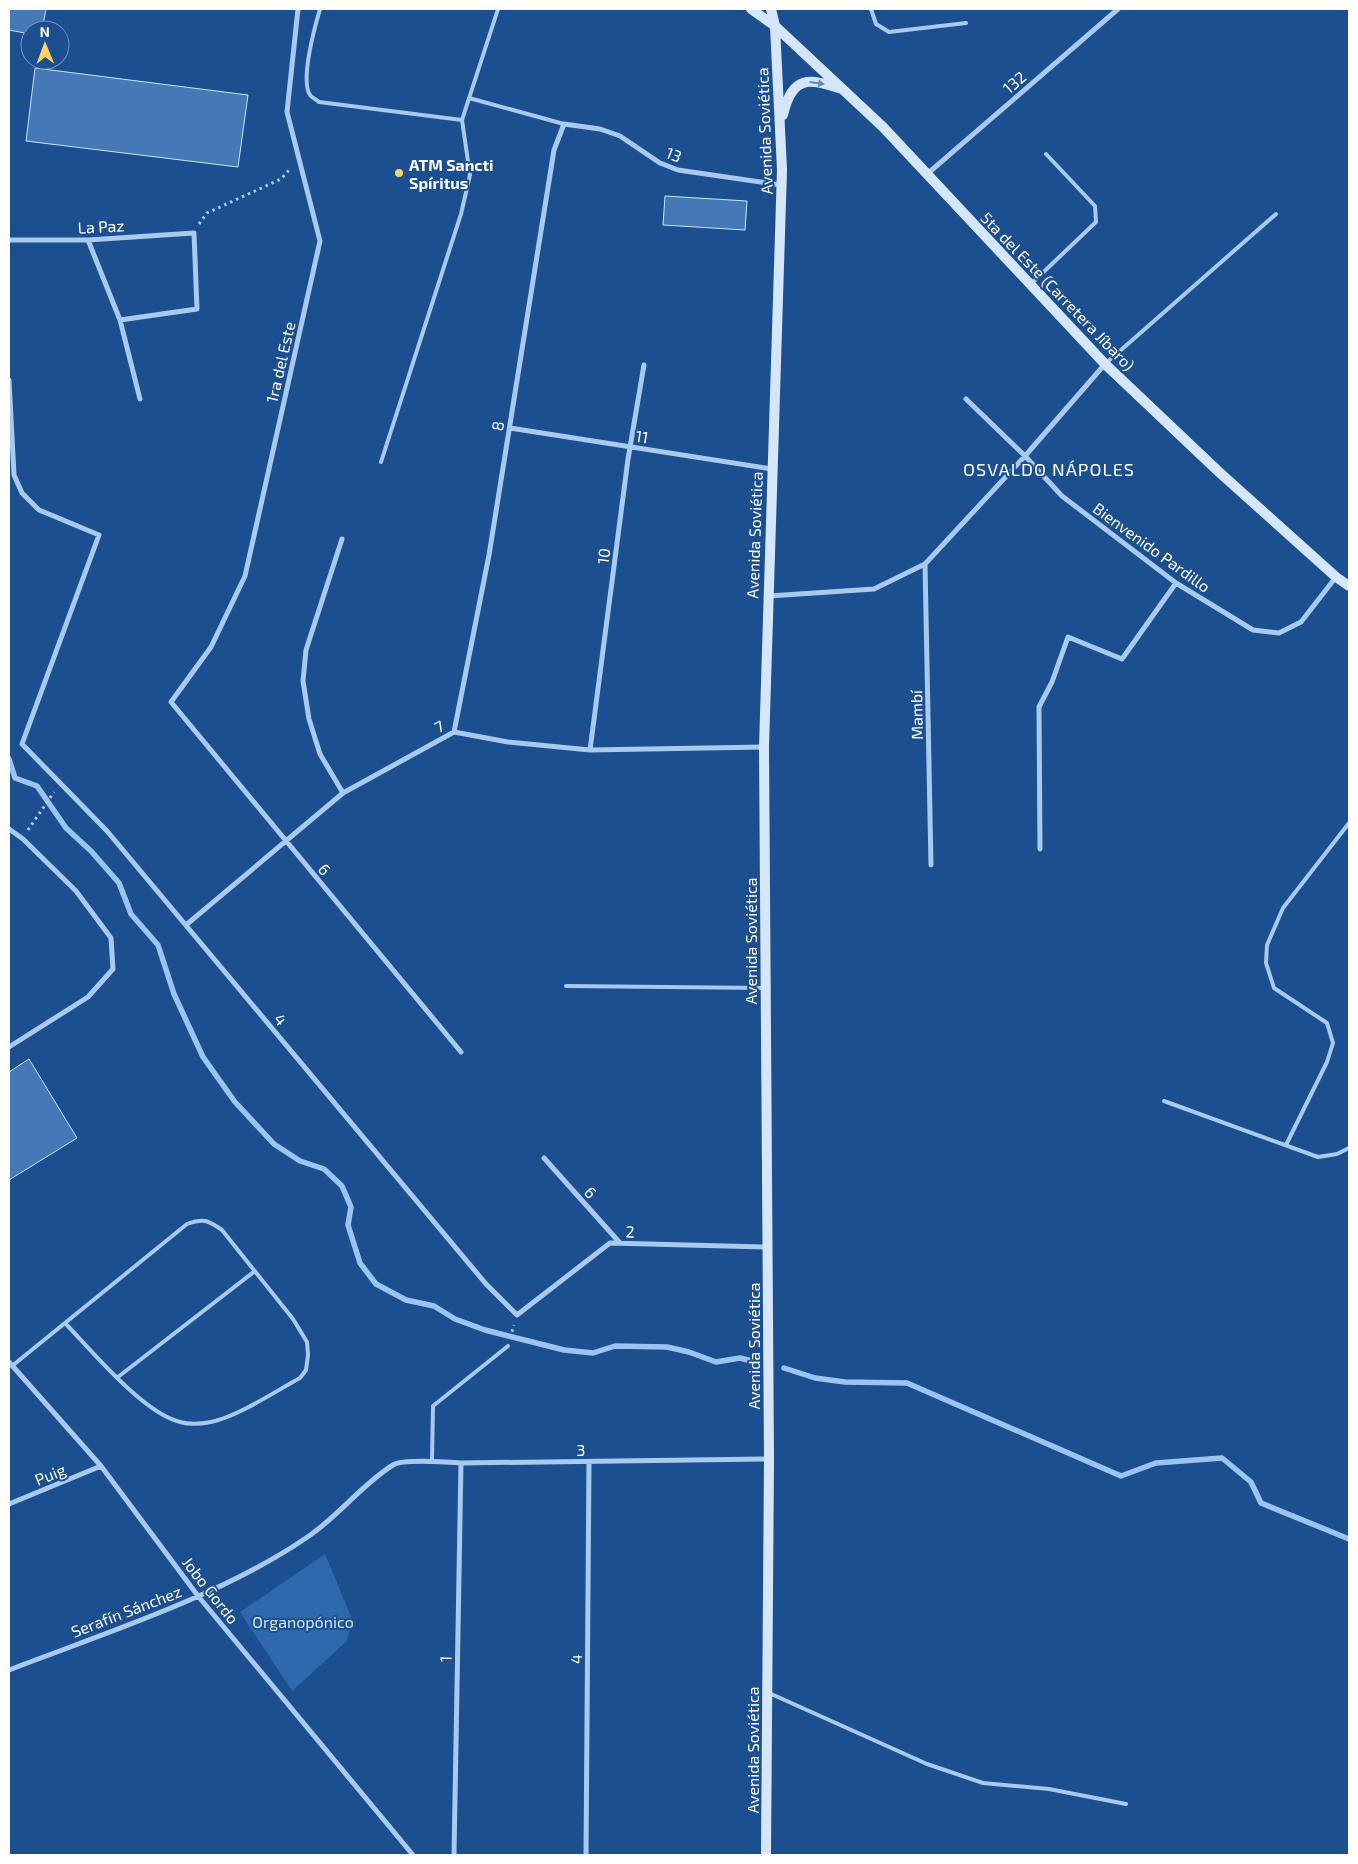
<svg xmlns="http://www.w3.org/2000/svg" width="1358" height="1864" font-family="'Exo 2',sans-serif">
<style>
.green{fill:#2e69ad}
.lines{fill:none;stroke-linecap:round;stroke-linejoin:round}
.stream{stroke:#9cc4f0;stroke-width:5.5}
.building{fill:#4478b7;stroke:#cfe3fa}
.path{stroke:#a9c9ee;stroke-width:3;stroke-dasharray:2.5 4;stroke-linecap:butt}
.lane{stroke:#a9c9ee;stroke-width:4}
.street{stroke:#a9c9ee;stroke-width:5}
.secondary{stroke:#d6e6fa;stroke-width:10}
.oneway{fill:#668bba}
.poi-dot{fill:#ffd166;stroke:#1b4f8f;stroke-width:2}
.labels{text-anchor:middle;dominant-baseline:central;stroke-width:4;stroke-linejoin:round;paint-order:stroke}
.street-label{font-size:16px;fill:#fff;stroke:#1b4f8f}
.poi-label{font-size:16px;font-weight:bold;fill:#fff;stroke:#1b4f8f;text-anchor:start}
.park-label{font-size:16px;fill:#cfe3fa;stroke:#1b4f8f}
.neighbourhood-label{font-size:18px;letter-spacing:1px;fill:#fff;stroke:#1b4f8f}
</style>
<rect width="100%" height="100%" fill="#1b4f8f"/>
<path class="green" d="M325 1554 352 1619 347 1641 292 1691 240 1612Z"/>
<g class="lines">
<path class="stream" d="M9 759 15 778 37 786 66 828 91 851 119 883 131 914 158 945 174 994 203 1057 235 1102 274 1144 300 1161 324 1169 342 1186 351 1207 348 1225 360 1263 376 1284 406 1300 434 1306 455 1319 485 1330 564 1350 593 1353 615 1346 667 1347 689 1352 716 1362 740 1358 752 1361
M784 1368 815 1378 845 1382 907 1383 1121 1476 1156 1463 1222 1458 1251 1482 1261 1503 1349 1539"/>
</g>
<path class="building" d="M9 9H46L42 30H30V34L9 30Z
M35 68 248 95 238 167 26 141Z
M665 196 747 201 745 230 663 225Z
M29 1059 77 1138 9 1180V1072Z"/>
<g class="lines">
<path class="path" d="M199 224 207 213 281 179 290 169
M28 830 54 792
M510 1338 514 1325"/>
<path class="lane" d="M320 9C315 26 300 80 310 95 312 98 317 100 319 102L462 120
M871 9 876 24 889 32 966 23
M469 98 564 124
M1032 283 1096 222 1095 206 1046 154
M1105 364 1276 214
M381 462 461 214 470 175 462 120 498 9
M566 986 764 988
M1164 1101 1318 1157 1337 1154 1349 1148
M1286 1145 1327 1062 1333 1043 1327 1023 1274 988 1266 963 1267 945 1283 908 1349 823
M12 1366 187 1224C203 1218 208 1220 222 1230L293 1319 307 1342 308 1355 306 1370 300 1378C276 1391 237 1417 211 1422 201 1424 190 1425 180 1422 143 1413 92 1351 65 1323
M118 1377 255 1271
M432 1461 433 1406 508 1346
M769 1693 927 1764 983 1783 1049 1789 1126 1804"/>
<path class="street" d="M298 9 287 112 320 241 245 576 211 647 171 702 461 1052
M926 175 1118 9
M9 240H88L194 233 197 309 120 320
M88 240 120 320 140 399
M9 380 14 475 22 493 39 510 99 535 22 744 107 831 486 1284 517 1315 610 1243 767 1247
M966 399 1025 456 1062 496 1176 583 1253 630 1279 633 1301 622 1336 577
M510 428 772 469
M342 539 306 650 303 681 309 719 320 754 343 793
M925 564 931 865
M769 596 874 589 925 564 1025 456 1105 364
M454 732 489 555 554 150 564 124 600 129 620 136 660 163 678 170 781 185
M590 750 628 459 644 365
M9 829 23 839 76 891 111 938 113 969 88 997 9 1047
M1040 849 1039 707 1052 682 1068 637 1122 659 1176 583
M186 925 343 793 454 732 508 742 590 750 764 747
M544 1158 620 1243
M9 1362 101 1466 198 1596 413 1855
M9 1504 101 1466
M9 1670C105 1633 221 1596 306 1538 337 1518 362 1484 393 1465 403 1459 447 1462 461 1463L769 1459
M454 1855 461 1463
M586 1855 589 1462"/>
<path class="secondary" d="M751 9 775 26 883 127 1105 364 1219 472 1336 577 1349 586
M783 115C792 75 809 78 842 89
M766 1855 769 1459 764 747 782 170 775 26 771 9"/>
</g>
<defs><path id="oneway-solid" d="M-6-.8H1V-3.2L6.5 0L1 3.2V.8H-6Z" transform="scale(1.25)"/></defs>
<use class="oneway" href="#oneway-solid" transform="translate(817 83) rotate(8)"/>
<circle class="poi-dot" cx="399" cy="173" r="5"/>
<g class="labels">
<g class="street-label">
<text transform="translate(1014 82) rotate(-41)">132</text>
<text transform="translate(764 131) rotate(-92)">Avenida Soviética</text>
<text transform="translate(674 154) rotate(22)">13</text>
<text transform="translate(101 226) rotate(-3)">La Paz</text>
<text transform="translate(1058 291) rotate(46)">5ta del Este (Carretera Jíbaro)</text>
<text transform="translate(280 362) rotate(-77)">1ra del Este</text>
<text transform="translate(497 426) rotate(-81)">8</text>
<text transform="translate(642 436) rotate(9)">11</text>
<text transform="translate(754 535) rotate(-88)">Avenida Soviética</text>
<text transform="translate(1152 547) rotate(36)">Bienvenido Pardillo</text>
<text transform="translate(603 556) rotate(-83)">10</text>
<text transform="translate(916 715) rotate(-91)">Mambí</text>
<text transform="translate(439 726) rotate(-27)">7</text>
<text transform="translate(325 869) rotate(50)">6</text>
<text transform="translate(750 941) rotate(-90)">Avenida Soviética</text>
<text transform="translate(281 1019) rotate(50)">4</text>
<text transform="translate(591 1192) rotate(48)">6</text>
<text transform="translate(630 1231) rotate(1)">2</text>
<text transform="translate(753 1346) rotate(-90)">Avenida Soviética</text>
<text x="581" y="1449">3</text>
<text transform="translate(50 1474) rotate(-22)">Puig</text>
<text transform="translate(211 1590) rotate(52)">Jobo Gordo</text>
<text transform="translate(126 1611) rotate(-21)">Serafín Sánchez</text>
<text transform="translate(445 1659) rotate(-89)">1</text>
<text transform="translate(575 1659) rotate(-90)">4</text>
<text transform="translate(752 1750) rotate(-90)">Avenida Soviética</text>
</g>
<g class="poi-label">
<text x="409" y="164">ATM Sancti<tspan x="409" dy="18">Spíritus</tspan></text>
</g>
<g class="park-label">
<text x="303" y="1621">Organopónico</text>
</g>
<g class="neighbourhood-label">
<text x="1049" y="469">OSVALDO NÁPOLES</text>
</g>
</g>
<rect width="1358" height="1864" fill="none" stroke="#ffffff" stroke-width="20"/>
<g transform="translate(45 45) rotate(359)"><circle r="24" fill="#1b4f8f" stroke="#7695bc"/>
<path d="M0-4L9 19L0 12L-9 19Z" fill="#ffd166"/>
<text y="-8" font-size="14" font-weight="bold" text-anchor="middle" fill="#ffffff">N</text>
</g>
</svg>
